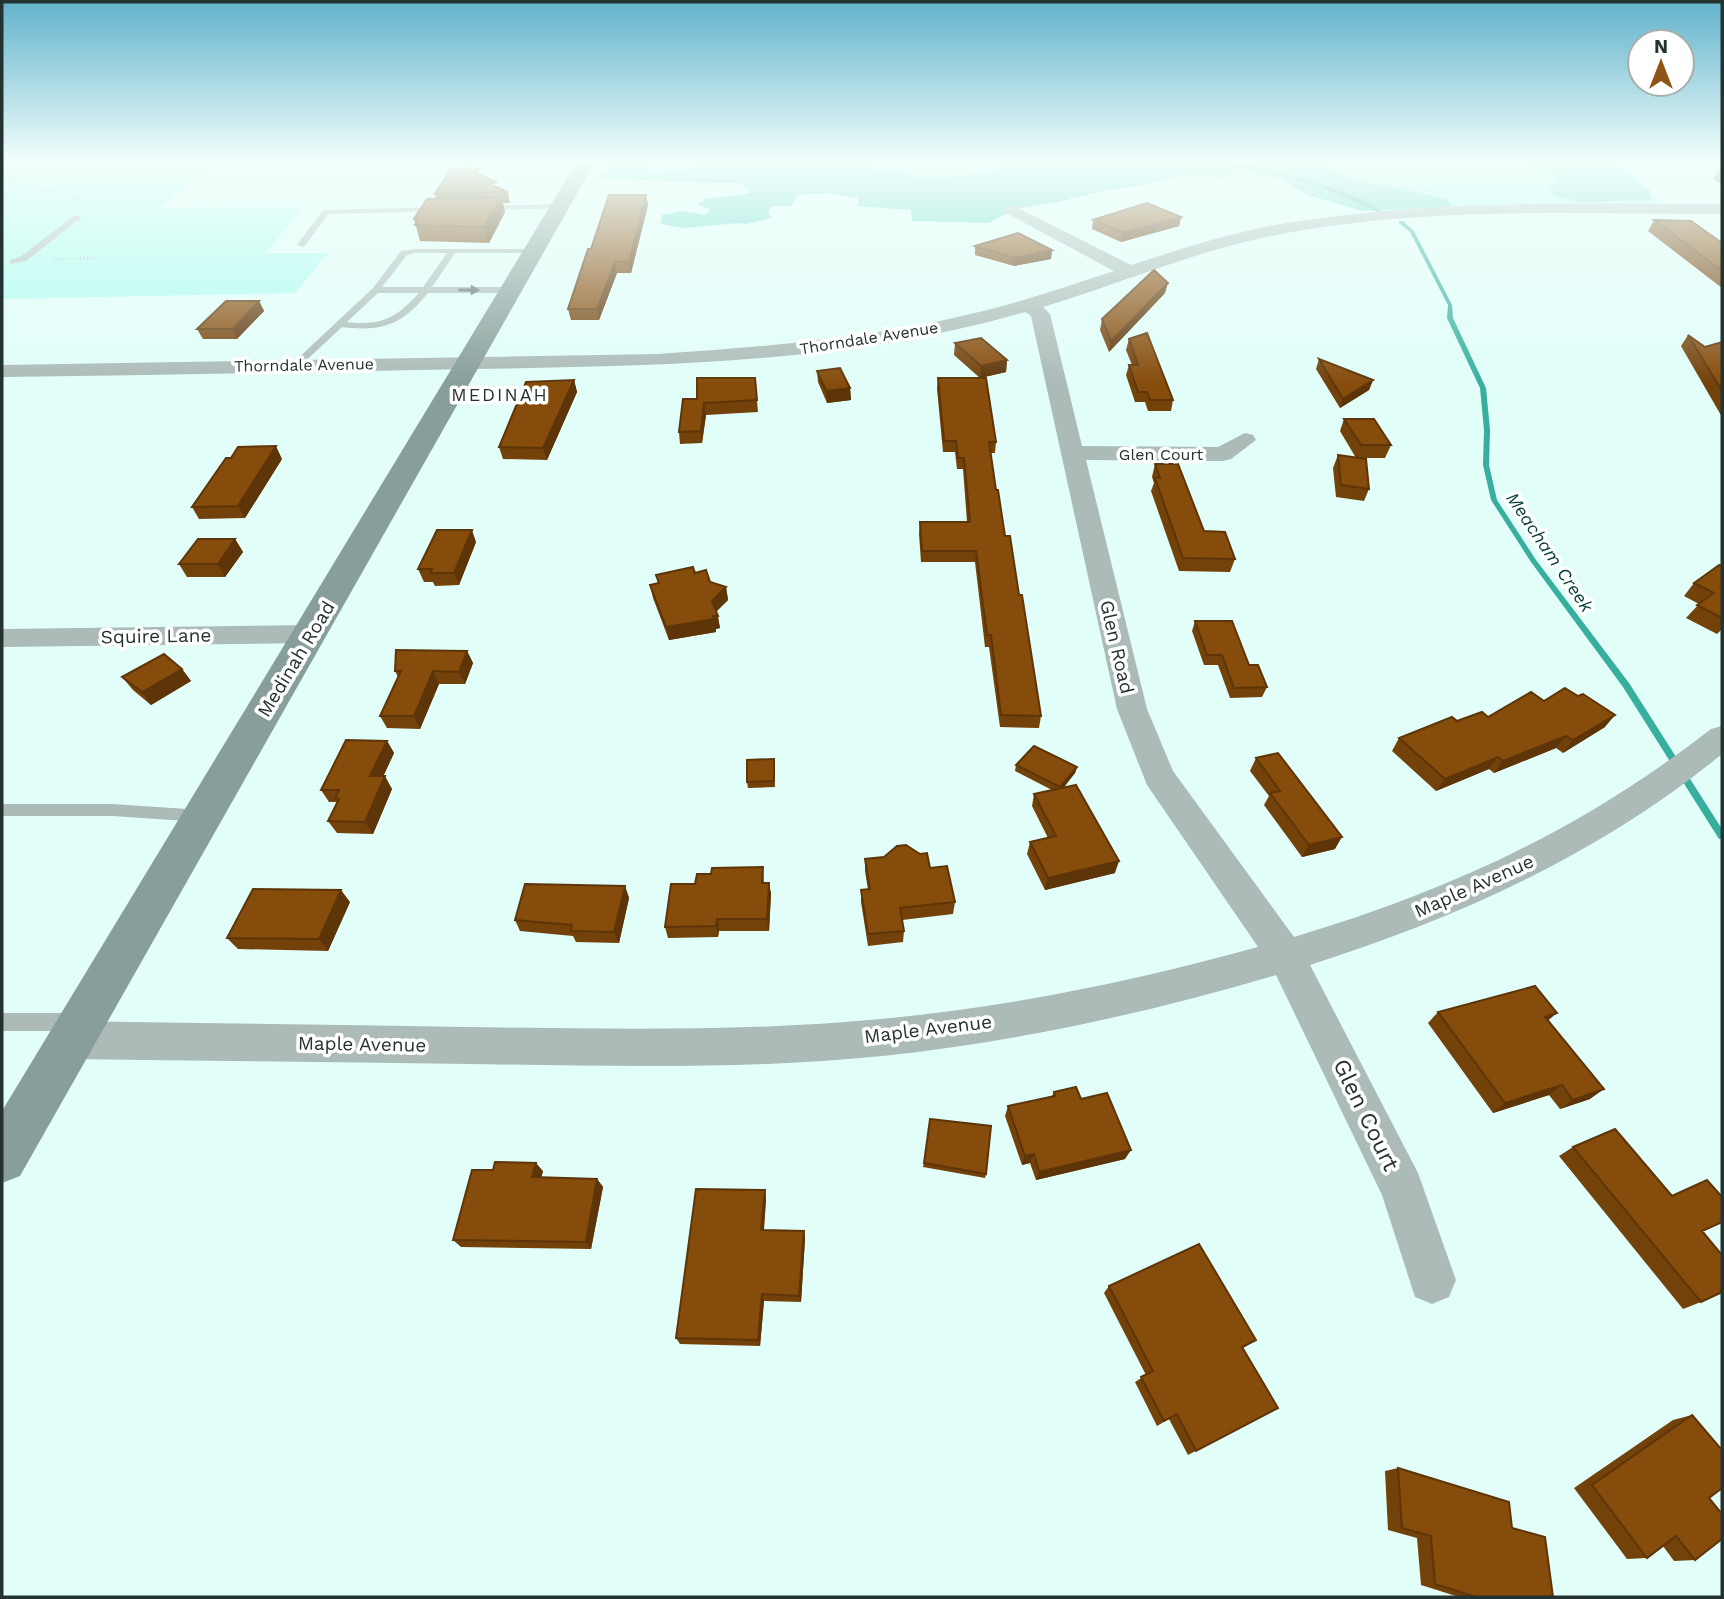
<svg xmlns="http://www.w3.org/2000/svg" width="1724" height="1599" font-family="'Work Sans',sans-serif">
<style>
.green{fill:#abfbee}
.forest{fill:#65d6c6}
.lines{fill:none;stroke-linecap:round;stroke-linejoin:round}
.stream{fill:#38ae9f;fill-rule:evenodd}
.path{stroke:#a5beb9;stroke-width:2.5;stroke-dasharray:1 2.5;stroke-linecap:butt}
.lane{fill:#acbbb8;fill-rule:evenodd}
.street{fill:#acbbb8;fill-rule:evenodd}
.secondary{fill:#889e9a;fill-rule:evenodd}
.wall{fill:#73410a}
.shaded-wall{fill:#5e3508}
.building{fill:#864c0c;stroke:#5e3508;stroke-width:2}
.oneway{fill:#62706d}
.labels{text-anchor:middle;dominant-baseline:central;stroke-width:7;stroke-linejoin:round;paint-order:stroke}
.far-street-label{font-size:16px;fill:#253330;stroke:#fff}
.far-neighbourhood-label{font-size:18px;letter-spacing:2px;fill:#253330;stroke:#fff}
.far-water-label{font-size:18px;font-style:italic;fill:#053c35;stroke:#fff}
.street-label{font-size:19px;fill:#253330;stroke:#fff}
.near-street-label{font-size:23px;fill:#253330;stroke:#fff}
</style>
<rect width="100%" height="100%" fill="#e1fef8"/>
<path class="green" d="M2 160H216L161 208 303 207 266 253H328L295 293 2 299Z
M864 160H1086L1077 164 1046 162 1032 167 1009 165 982 174 914 179 912 173 874 169 866 166Z
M1204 160H1601L1666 206 1452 207 1348 194Z"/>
<path class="forest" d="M610 160H635L656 166 646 170 650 173 697 167 692 162 678 160H782L791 164 798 160H864L866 166 874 169 912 173 914 179 982 174 1009 165 1032 167 1046 162 1077 164 1086 160H1316L1328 169 1354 179V183C1386 183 1417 191 1448 200L1452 207 1363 211 1307 195 1281 180 1246 171 1222 178 1193 174 1148 184 1102 191 1058 202 1014 209 989 223 912 221 911 210 858 206V198L828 193 797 195 791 206H771L768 214 772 218 746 224 737 223 684 228 661 224 662 215 682 211 704 215 711 210 697 204 705 199 750 193 741 183C694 184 649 178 602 179L600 175Z
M1538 160H1613L1650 191 1651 200 1582 202 1554 196 1550 189 1558 179 1544 171 1530 167 1529 164Z"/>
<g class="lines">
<path class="stream" d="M1202 160C1220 160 1239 164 1257 168 1299 177 1345 188 1382 211L1378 212 1336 193 1293 178 1249 168Z
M1399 221H1403L1414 231 1452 305 1453 318 1486 388 1490 430 1489 465 1497 500 1536 560 1629 683 1722 829V839H1719L1623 687 1531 562 1491 500 1483 465 1484 430 1480 388 1447 318 1448 305 1410 232 1399 223Z"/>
<path class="path" d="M1307 160 1339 177 1438 192
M4 180 80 199 81 203
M2 181 36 160
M52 259 98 258"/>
<path class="lane" d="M561 204 564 208 483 210 479 208 483 206Z
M440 207 443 211 328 214 304 247 297 245 323 210Z
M75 215 82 217 26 261 10 264V260L20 257Z
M415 249H534L538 251 534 253H455L432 287H511L515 290 511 293H428C402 325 382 332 342 327L299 367H293V363L373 288 401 251ZM415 253H447L423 287H382L407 255ZM378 293H419C396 318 382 326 347 322Z
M2 804H112L202 810 208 812 210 816 208 820 202 822 112 816H2Z
M2 1013H76L83 1016 85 1022 83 1028 76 1031H2Z"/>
<path class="street" d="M1722 204V214C1572 214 1419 206 1271 236 1193 252 1119 284 1043 307L1050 314 1082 446 1218 447 1245 433 1253 435 1256 440 1231 459 1223 461 1086 460 1147 709 1173 771 1294 937C1451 890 1581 830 1711 729L1722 726V754C1600 854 1460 917 1310 965L1418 1173 1456 1280 1449 1297 1432 1304 1415 1297 1382 1195 1276 975C1147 1013 1016 1042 882 1056 745 1070 606 1066 468 1064 335 1062 203 1061 71 1059L57 1053 51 1040 57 1027 71 1021C203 1023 335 1025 467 1027 605 1029 744 1032 881 1019 1009 1007 1135 981 1258 947L1147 785 1117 709 1031 316 1025 312C846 364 659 366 474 369 316 372 159 375 2 377V365L658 354C761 347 865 339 966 315 1016 304 1065 287 1114 271L1006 213 1004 210 1006 207 1012 205 1131 265C1178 250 1226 234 1275 225 1423 199 1573 204 1722 204Z
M310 625 320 627 324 634 320 641 310 643 2 647V629Z"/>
<path class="secondary" d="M578 160H596L20 1176 2 1183V1111Z"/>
</g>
<path class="wall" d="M1713 160H1722V166Z
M1719 169H1722V185L1713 179Z
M481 176 498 188 508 192 510 203H503L505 212 489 243 420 241 414 219 436 198 435 194Z
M646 195 648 205 631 273H617L599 320H571L568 309 591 249Z
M1181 217 1179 226 1121 242 1092 229 1093 220Z
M1654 220 1722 243V288L1648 231Z
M975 246 1052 250 1051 259 1014 266 975 255Z
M1165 293 1109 352 1100 330 1102 319Z
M259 301 264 311 237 339H203L197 329Z
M1688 335 1705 347 1722 342V417L1681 346Z
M1129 339 1173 400 1171 411H1148L1145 402H1135L1126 375 1129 365H1132L1126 350Z
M955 343 1007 360 1006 372 980 378 954 355Z
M1319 359 1373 380 1369 390 1340 408 1316 369Z
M817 371 850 388 851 400 827 403 818 382Z
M755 378 758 412 706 415 702 443 680 444 679 432 697 399Z
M938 378 996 442 995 453H991L996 490 1005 536 1019 595 1041 716 1039 728 1000 727 989 647H985L975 562H921L919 534 920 522H967L963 469H957L955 452H943L937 389Z
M574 380 577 392 547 460 503 459 499 447Z
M1344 419 1391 445 1385 458H1356L1340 431Z
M1338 455 1369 489 1364 501 1336 497 1333 468Z
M282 459 245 518 199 519 192 507Z
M1155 464 1204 531 1235 559 1230 572 1179 571 1151 491 1154 483 1152 477Z
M235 539 243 552 225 577H187L179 564Z
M476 542 459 585 435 586 433 582H424L418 569Z
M1722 566V629L1717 634 1686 618 1699 604 1684 596 1694 583Z
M695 573 710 582 726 587 728 600 716 611 720 628 716 629V632L669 640 653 598 650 585 658 583 656 575Z
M1195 621 1249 665 1267 687 1262 697 1230 698 1218 665H1204L1192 631Z
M467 651 473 663 465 684H439L420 729 387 728 380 716 398 677 395 671Z
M182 669 191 681 151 705 133 690 122 677Z
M1544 701 1605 727 1563 753 1556 748 1494 773 1489 769 1436 791 1392 751 1399 738 1457 721 1488 717Z
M387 741 394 753 383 776 392 789 373 834 337 833 328 821 337 802H329L321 790Z
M1256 758 1335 849 1302 857 1264 805 1269 796 1250 771Z
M774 759 775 787 748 788 747 782Z
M1016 765 1077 767 1075 773 1063 787 1115 873 1045 890 1027 854 1030 842 1048 838 1032 806 1034 794 1052 790 1015 771Z
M865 859 930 868 955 902 953 914 902 920 904 931 903 942 868 946 861 902V890H868L865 871Z
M763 867 764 883H769L771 894 769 931H719L718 937 668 938 665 927 695 884Z
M625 886 629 898 619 943 576 942 573 936 520 931 515 920Z
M350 902 328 951 238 949 227 938Z
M1438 1012 1548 1021 1590 1099 1560 1109 1549 1095 1493 1113 1428 1023Z
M1054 1092 1081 1099 1125 1159 1036 1180 1030 1163 1022 1165 1005 1116 1008 1106 1052 1096Z
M1573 1147 1701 1302 1683 1309 1559 1156Z
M924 1163 986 1174 985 1178 923 1167Z
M543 1171 541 1178 597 1179 603 1187 591 1249 461 1247 453 1240Z
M765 1190 766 1199 764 1230 804 1231 805 1239 801 1302 764 1301 760 1346 680 1344 676 1338Z
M1109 1286 1256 1340 1243 1348 1278 1408 1188 1455 1169 1419 1157 1426 1135 1382 1146 1375 1104 1293Z
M1692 1415 1709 1498 1695 1560 1674 1561 1663 1546 1647 1558 1627 1559 1574 1488 1673 1420Z
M1398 1468 1512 1528 1553 1597H1459L1421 1585 1417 1538 1388 1530 1385 1471Z"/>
<path class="shaded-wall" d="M646 195 648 205 631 273 629 262Z
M501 197 505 212 489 243 484 227Z
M1181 217 1179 226 1121 242 1123 233Z
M1052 250 1051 259 1014 266 1015 258Z
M615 262 617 273 599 320 597 309Z
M1168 283 1165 293 1109 352 1111 341Z
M259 301 264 311 237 339 233 329Z
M1007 360 1006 372 980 378 981 366Z
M574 380 577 392 547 460 543 448Z
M1373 380 1369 390 1340 408 1343 399Z
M850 388 851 400 827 403 826 391Z
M704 403 706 415 702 443 701 431Z
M276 446 282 459 245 518 238 506Z
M472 530 476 542 459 585 454 573Z
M235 539 243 552 225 577 218 564Z
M726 587 728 600 714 614 712 601Z
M718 616 720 628 716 629V632L669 640 666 627Z
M467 651 473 663 465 684 459 672Z
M182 669 191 681 151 705 142 692Z
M433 671 439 684 420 729 414 716Z
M1615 715 1605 727 1563 753 1573 740Z
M1566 736 1556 748 1494 773 1503 761Z
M387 741 394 753 378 788 370 776Z
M1498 757 1489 769 1436 791 1445 779Z
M1077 767 1075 773 1059 794 1060 787Z
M385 776 392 789 373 834 365 822Z
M1342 837 1335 849 1302 857 1309 845Z
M1119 861 1115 873 1045 890 1048 878Z
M769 883 771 894 769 931 767 919Z
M625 886 629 898 619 943 614 932Z
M341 890 350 902 328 951 319 939Z
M717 919 719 931 718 937 716 926Z
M1557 1013 1545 1023V1017Z
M1562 1085 1549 1095 1493 1113 1505 1103Z
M1604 1089 1590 1099 1560 1109 1573 1100Z
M1131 1150 1125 1159 1036 1180 1039 1172Z
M1034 1154 1030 1163 1022 1165 1025 1156Z
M536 1163 543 1171 539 1186 532 1177Z
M597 1179 603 1187 591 1249 586 1242Z
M765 1190 766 1199 763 1238 761 1230Z
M804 1231 805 1239 801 1302 799 1296Z
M762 1294 764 1301 760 1346 758 1340Z"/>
<path class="building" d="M479 168 476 173 496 182 489 184 508 192 435 194 451 169Z
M609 195H646L629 262H615L597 309H568L588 249H591Z
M501 197 484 227 415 225 419 219H414L427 199Z
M1147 203 1181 217 1123 233 1093 220Z
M1654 220 1691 221 1722 243V271Z
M1018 233 1052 250 1015 258 975 246Z
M1154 270 1168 283 1111 341 1102 319Z
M226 301H259L233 329H197Z
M1147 333 1173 400H1150L1147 392H1138L1129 365H1138L1129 339Z
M1688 335 1705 347 1722 342V391Z
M981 338 1007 360 981 366 955 343Z
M1319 359 1373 380 1343 399Z
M840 368 850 388 826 391 817 371Z
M697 378H755L757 400 704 403 701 431 679 432 683 399H697Z
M938 378H986L996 442H989L996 490H998L1005 536H1010L1019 595H1022L1041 716 1001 715 991 635H987L976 551H922L920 522H970L964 458H958L956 441H944Z
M574 380 543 448 499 447 526 382Z
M1344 419H1374L1391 445H1361Z
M276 446 238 506 192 507 226 458H231L238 447Z
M1338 455 1366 459 1369 489 1341 485Z
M1155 464H1178L1204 531 1225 532 1235 559 1183 558 1155 478H1160Z
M437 530H472L454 573H430L432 569H418Z
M198 539H235L218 564H179Z
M1719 565 1722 566V618L1697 605 1714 593 1694 583Z
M693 567 695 573 706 570 710 582 726 587 712 601 718 616H713L714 619 666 627 650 585 659 583 656 575Z
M1195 621H1232L1249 665H1258L1267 687 1234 688 1222 655H1207Z
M396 650 467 651 459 672 433 671 414 716H380L401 671H395Z
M164 654 182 669 142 692 122 677Z
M1565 688 1578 696 1583 694 1615 715 1573 740 1566 736 1503 761 1498 757 1445 779 1399 738 1452 717 1457 721 1482 712 1488 717 1531 692 1544 701Z
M346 740 387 741 370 776H385L365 822 328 821 339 799 335 798 339 790H321Z
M1034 746 1077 767 1060 787 1016 765Z
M1278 753 1342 837 1309 845 1270 793 1280 791 1256 758Z
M774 759V781L747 782V760Z
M1076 785 1119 861 1048 878 1030 842 1056 836 1034 794Z
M906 845 920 854 927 853 930 868 947 866 955 902 900 908 904 931 868 934 861 890 870 889 865 859 884 857 897 846Z
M763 867 762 883H769L767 919H717L716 926 665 927 671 884H695L697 874H711L712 868Z
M525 884 625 886 614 932 571 931 572 925 515 920Z
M253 889 341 890 319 939 227 938Z
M1535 986 1557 1013 1545 1017 1604 1089 1573 1100 1562 1085 1505 1103 1438 1012Z
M1076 1087 1081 1099 1107 1093 1131 1150 1039 1172 1034 1154 1025 1156 1008 1106 1055 1096 1054 1092Z
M930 1119 991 1126 986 1174 924 1163Z
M1615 1129 1672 1196 1707 1180 1722 1197V1222L1702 1231 1722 1255V1292L1701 1302 1573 1147Z
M495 1162 536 1163 532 1177 597 1179 586 1242 453 1240 472 1170H493Z
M696 1189 765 1190 761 1230 804 1231 799 1296 762 1294 758 1340 676 1338Z
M1199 1244 1256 1340 1242 1347 1278 1408 1196 1451 1177 1414 1164 1421 1141 1377 1153 1371 1109 1286Z
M1692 1415 1722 1450V1488L1709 1498 1722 1514V1539L1695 1560 1676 1536 1647 1558 1592 1485Z
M1398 1468 1509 1502 1512 1528 1545 1537 1553 1597H1476L1435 1584 1431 1536 1402 1528Z"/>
<defs><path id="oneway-solid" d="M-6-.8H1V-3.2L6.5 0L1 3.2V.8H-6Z" transform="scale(1.75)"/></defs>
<use class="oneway" href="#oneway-solid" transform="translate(469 290)"/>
<linearGradient id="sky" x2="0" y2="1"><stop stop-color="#61b2cb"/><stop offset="0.42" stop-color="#f2fffc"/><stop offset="1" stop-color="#f2fffc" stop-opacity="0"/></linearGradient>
<rect width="1724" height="384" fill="url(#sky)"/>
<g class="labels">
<g class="far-street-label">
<text transform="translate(869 338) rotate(-9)">Thorndale Avenue</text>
<text transform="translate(304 365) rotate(-1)">Thorndale Avenue</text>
<text x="1161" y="454">Glen Court</text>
</g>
<g class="far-neighbourhood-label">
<text x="500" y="394">MEDINAH</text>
</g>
<g class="far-water-label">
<text transform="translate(1550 552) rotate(56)">Meacham Creek</text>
</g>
<g class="street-label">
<text transform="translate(156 636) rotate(-1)">Squire Lane</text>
<text transform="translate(1117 647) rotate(77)">Glen Road</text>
<text transform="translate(296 659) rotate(-59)">Medinah Road</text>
<text transform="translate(1474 886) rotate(-24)">Maple Avenue</text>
<text transform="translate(928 1029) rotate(-7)">Maple Avenue</text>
<text transform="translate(362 1044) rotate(1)">Maple Avenue</text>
</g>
<g class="near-street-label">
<text transform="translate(1366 1115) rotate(64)">Glen Court</text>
</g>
</g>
<rect width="1724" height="1599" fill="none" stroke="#253330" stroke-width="7"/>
<g transform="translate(1661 63)"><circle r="33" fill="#ffffff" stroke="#a8adac" stroke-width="2"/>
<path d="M0-5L12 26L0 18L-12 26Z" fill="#905416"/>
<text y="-10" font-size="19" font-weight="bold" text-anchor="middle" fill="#253330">N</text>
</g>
</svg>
